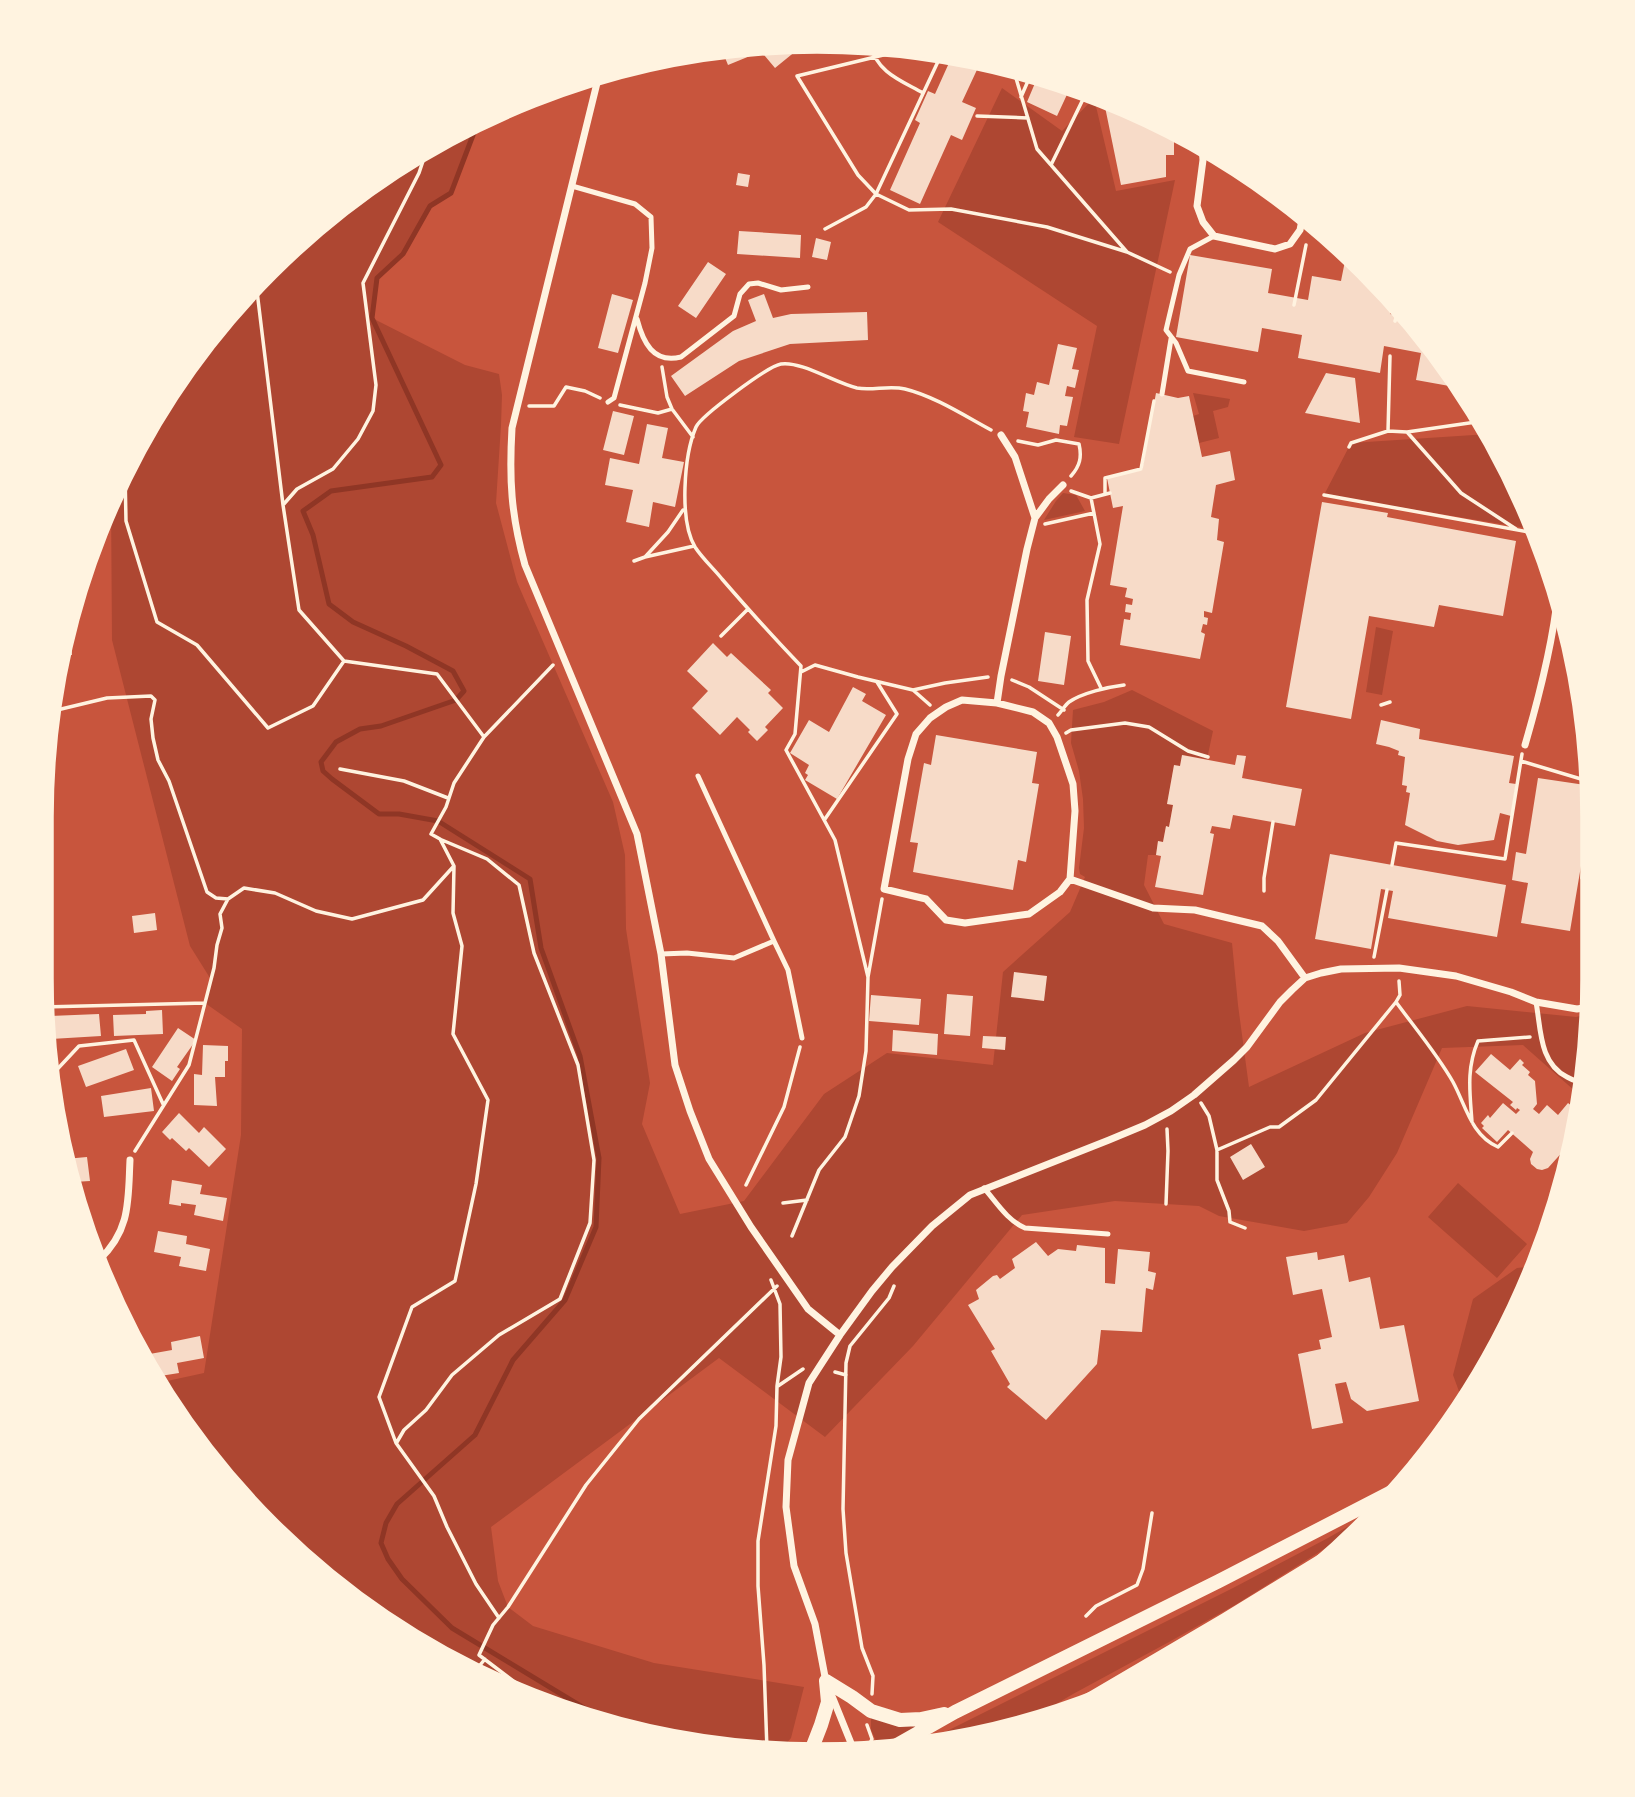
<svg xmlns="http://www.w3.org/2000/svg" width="1635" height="1797" font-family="'DM Sans',sans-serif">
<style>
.green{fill:#ae4732}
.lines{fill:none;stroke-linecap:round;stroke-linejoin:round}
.stream{stroke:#8f3625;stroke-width:5}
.building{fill:#f7dbc8}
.path{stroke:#fff3e0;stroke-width:3.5}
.service{stroke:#fff3e0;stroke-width:5}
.minor{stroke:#fff3e0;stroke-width:7}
.secondary{stroke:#fff3e0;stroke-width:14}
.rim{fill:none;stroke:#fff3e0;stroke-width:3.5}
</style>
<rect width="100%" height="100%" fill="#c8553d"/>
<path class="green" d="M1002 88 1062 131 1094 98 1116 191 1175 180 1119 444 1074 437 1097 326 938 222Z
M478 122 451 193 430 206 403 254 377 278 372 318 465 365 499 374 502 395 501 425 496 503 517 582 613 802 625 855 626 929 650 1083 642 1124 680 1214 744 1201 824 1094 887 1053 993 1065 1003 972 1070 912 1085 877 1080 874 1079 868 1084 828 1083 799 1079 771 1071 743 1073 710 1104 702 1132 690 1213 731 1207 759 1183 755 1180 766H1174L1167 804 1173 805 1169 827H1166L1163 842 1158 841 1156 855H1148L1144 885 1164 924 1232 943 1238 1005 1249 1087 1365 1033 1467 1006 1576 1017 1590 1014 1588 1081 1584 1099 1523 1045 1442 1048 1397 1153 1369 1197 1347 1223 1304 1231 1219 1216 1199 1206 1115 1201 1022 1215 913 1346 825 1437 719 1358 491 1527 498 1581 508 1607 533 1626 654 1663 804 1687 791 1738 779 1752 617 1730 473 1676 344 1596 201 1453 179 1404 172 1406 158 1383 204 1373 241 1135 242 1029 205 1003 210 978 190 946 112 640 111 498 171 385 268 268 386 171Z
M1193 393 1230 399 1228 407 1213 411 1219 438 1199 443 1193 416 1199 414Z
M1489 434 1535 520 1539 530 1324 495 1351 443Z
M1063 493 1076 495 1085 511 1044 520 1056 501Z
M1376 627 1393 631 1382 695 1366 692Z
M1458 1183 1527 1244 1497 1278 1428 1217Z
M1537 1266 1491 1368 1464 1405 1453 1375 1473 1299 1517 1268Z
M1392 1501 1375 1517 1235 1605 1169 1642 1073 1694 1022 1724 970 1742 915 1747 1233 1588 1328 1538Z
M871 1717 925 1727 880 1749 871 1730Z"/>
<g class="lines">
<path class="stream" d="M478 122 451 193 430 206 403 254 377 278 372 318 441 465 432 477 331 491 303 511 313 535 329 604 353 622 406 646 453 671 464 691 456 700 381 726 360 729 336 742 321 762 323 771 332 779 379 814H399L438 821 530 879 541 948 580 1056 599 1158 596 1227 565 1300 513 1360 475 1435 397 1504 386 1523 381 1543 388 1559 402 1579 452 1628 622 1731"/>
</g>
<path class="building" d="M799 42 802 46 775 68 760 50 765 45Z
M747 47 750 56 728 65 722 50Z
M953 54 969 55 982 59 962 102 976 108 962 140 951 135 920 204 890 190 920 123 915 120 928 91 935 94Z
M1038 76 1071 86 1057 116 1027 102Z
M1105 96 1115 99 1164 126V136H1174V155H1166V177L1121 185 1103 97Z
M738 173 750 175 748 187 736 185Z
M739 231 801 235 800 258 737 254Z
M816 238 831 242 827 260 812 257Z
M1347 251 1367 268 1373 276 1371 286 1384 289 1392 299 1390 314 1408 318 1466 389 1416 380 1421 353 1384 346 1380 373 1298 358 1302 335 1262 328 1258 352 1176 337 1190 255 1272 269 1268 293 1308 300 1312 276 1341 281Z
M708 262 726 274 696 318 678 306Z
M612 294 633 300 618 353 598 348Z
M764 294 773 318 791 314 867 312 868 340 790 344 739 361 685 396 671 376 733 331 756 321 748 300Z
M1058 344 1077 348 1072 369 1079 370 1075 388 1067 386 1065 396 1073 397 1067 426 1060 425 1059 434 1026 427 1029 412 1023 411 1026 393 1034 395 1037 382 1049 385Z
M1326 373 1355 378 1360 423 1305 413Z
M1156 393 1178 398 1189 396 1202 457 1230 451 1235 480 1216 485 1211 517 1219 519 1217 540 1224 542 1212 613 1204 611V617L1208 618 1207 625 1203 624 1201 632 1205 634 1200 659 1120 645 1124 619 1130 620 1131 613 1125 612 1126 604 1132 605 1133 599 1125 597 1127 588 1110 585 1123 506 1113 508 1107 478 1142 470Z
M613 411 634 416 624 455 603 450Z
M647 424 668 428 662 458 684 462 675 507 653 502 649 527 626 522 633 490 605 485 610 458 639 464Z
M1322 502 1388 513 1387 517 1516 541 1503 616 1439 605 1434 627 1369 616 1351 719 1286 707Z
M73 608 74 638H71L72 655 58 656Z
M1045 632 1071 636 1064 685 1038 681Z
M713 643 727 657 731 653 771 690 768 693 783 708 765 727 768 730 757 741 748 732 750 730 737 717 720 735 692 708 708 691 687 671Z
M853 687 866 694 862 701 886 715 837 799 805 780 808 775 805 773 809 765 790 753 809 720 829 732Z
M1381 720 1420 729 1419 739 1514 756 1509 783 1516 784 1511 816 1500 813 1494 840 1458 845 1437 841 1405 825 1410 793 1406 792 1407 786 1402 785 1405 757 1398 755 1399 751 1389 747 1376 744Z
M936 735 1037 752 1032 783 1039 784 1026 862 1018 860 1013 890 913 872 918 843 910 842 924 763 931 765Z
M1182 755 1235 765 1237 755 1246 756 1242 778 1302 789 1295 826 1233 815 1230 829 1212 826 1210 833 1214 834 1203 895 1155 887 1161 856 1156 855 1158 841 1163 842 1166 826 1169 827 1173 805 1167 804 1174 765 1180 766Z
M1538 778 1592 786 1593 795 1570 931 1521 923 1528 883 1512 880 1516 852 1526 854Z
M1330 854 1506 885 1497 937 1388 918 1393 891 1381 889 1371 949 1315 939Z
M155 913 157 930 134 933 132 916Z
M1014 972 1047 976 1044 1001 1011 997Z
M947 994 973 996 970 1036 944 1034Z
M871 995 921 999 919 1025 869 1021Z
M162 1010 163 1034 114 1036 113 1015 146 1014V1011Z
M99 1014 101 1036 51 1039 50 1016Z
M178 1028 196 1040 177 1067 180 1069 172 1081 152 1067Z
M893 1030 938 1034 937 1055 892 1051Z
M983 1036 1006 1037 1005 1050 982 1048Z
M203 1045 228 1046V1061H225V1077H215L217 1106 194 1105V1074L202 1075Z
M126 1049 134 1070 86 1087 78 1066Z
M1491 1054 1510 1070 1520 1059 1524 1063 1522 1065 1530 1072 1528 1075 1535 1081 1537 1104 1533 1109 1539 1114 1547 1105 1558 1115 1568 1103 1581 1113 1575 1121 1578 1124 1572 1150 1570 1152 1566 1148 1548 1168 1542 1170 1537 1169 1531 1164 1530 1159 1533 1152 1508 1130 1497 1142 1482 1128 1484 1126 1481 1123 1488 1115 1490 1118 1503 1103 1516 1114 1520 1110 1517 1108 1516 1110 1510 1105 1513 1102 1475 1072Z
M151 1088 154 1111 104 1117 101 1096Z
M179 1113 199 1133 204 1127 226 1149 209 1167 189 1148 186 1151 172 1138 170 1140 162 1132Z
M1251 1144 1265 1167 1243 1180 1230 1157Z
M87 1157 90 1181 74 1182V1179H71L65 1159Z
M172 1180 202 1185 200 1194 227 1198 223 1221 194 1215 196 1205 181 1203V1206L169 1204Z
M158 1231 187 1236 186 1244 210 1249 206 1271 179 1266 181 1257 154 1252Z
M1036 1242 1048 1256 1058 1249 1076 1251 1077 1245 1105 1248V1283L1115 1284 1118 1249 1150 1252 1148 1271 1156 1273 1153 1290 1146 1288 1142 1332 1101 1330 1097 1364 1046 1420 1007 1387 1010 1384 991 1351 995 1349 968 1305 979 1299 976 1290 993 1276 997 1275 1000 1279 1015 1268 1012 1259Z
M1317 1252 1318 1260 1344 1255 1349 1282 1370 1277 1380 1329 1404 1325 1419 1401 1367 1411 1351 1399 1346 1382 1335 1384 1343 1423 1312 1429 1298 1354 1321 1349 1319 1340 1332 1337 1322 1289 1293 1295 1286 1257Z
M200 1336 204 1358 177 1363 179 1373 154 1377 146 1364 144 1355 172 1350 171 1342Z"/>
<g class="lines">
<path class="path" d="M870 45C878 73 900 80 923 93
M908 49 797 76 858 175 876 194 942 53
M1013 68 1037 149 1127 252 1170 272
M1021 97 1031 74
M977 116 1028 118
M427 149 419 173 363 283 376 385 373 411 358 439 333 469 297 489 283 505 299 610 344 661 437 674 484 737 454 783 446 807 431 834 440 839 454 866 453 913 462 946 453 1034 488 1100 476 1184 455 1281 412 1307 379 1397 396 1443 434 1496 447 1527 476 1584 499 1618
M1051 165 1087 91
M825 229 866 207 876 194 909 210 951 209 1047 227 1127 252
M256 283 283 505
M1294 305 1306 245
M1395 321 1400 308
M662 367 667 397 672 409 693 437
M620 405 658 413 672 409
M529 406H554L566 387 585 391 600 398
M1388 431 1390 356
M1407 432 1461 493 1516 529
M1018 441 1038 445 1056 440 1079 444C1082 457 1080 466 1071 476
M1349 447 1351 443 1388 431 1407 432 1483 421
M125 472 126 521 157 622 197 645 268 728 313 706 344 661
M1071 491 1091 498 1110 493
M1105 494V478L1141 469 1154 401
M1324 495 1540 534
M1091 498 1100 544 1087 600 1088 661 1101 688
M1045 524 1094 513
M645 557 668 532 683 510
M634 561 645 557 694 546
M721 636 748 609
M801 672 815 665 858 677 913 690 945 683 988 677
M1012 680 1029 687 1064 710
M913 690 930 705
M1381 705 1390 702
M53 711 107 698 151 696 155 700 151 719 153 738 158 760 169 781 207 892 216 898 228 899
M1058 715C1062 711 1065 705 1069 702 1082 693 1108 687 1124 685
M1066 733 1071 730 1125 723 1149 727 1188 751 1208 757
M484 737 553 665
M1521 761 1591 782
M340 769 404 781 448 798
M825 819 897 714 877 682
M1392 865 1396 843 1505 859 1522 754
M1582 878 1593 797
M1264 891V878L1273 822
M1374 957 1387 890
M868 977 835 840 786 750 795 734 801 666C774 638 748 609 722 579 714 569 702 558 695 547 679 520 684 455 696 427 701 416 768 366 781 364 802 361 835 383 857 388 872 391 889 385 905 389 934 396 965 416 991 430
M1396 1002C1415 1028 1437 1054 1453 1082 1466 1106 1471 1135 1498 1147L1512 1133
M43 1007 205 1003
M50 1077 79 1046 134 1040 163 1104
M1201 1103 1209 1116 1217 1150V1180L1229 1211 1230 1222 1245 1228
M1472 1122C1470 1093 1466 1069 1478 1041L1530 1037
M1217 1150 1270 1127H1279L1316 1100 1396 1002 1400 995 1399 981
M135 1151 189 1065 214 968 217 945 222 928 220 914 228 899 244 888 275 893 316 911 352 919 423 900 453 867
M746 1185 784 1107 800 1047
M783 1203 807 1200
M1166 1204 1168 1151 1167 1129
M792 1236 819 1170 845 1137 859 1096 866 1051 868 977 882 899
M835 1372 846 1375
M778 1386 803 1369
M397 1442 404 1430 426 1410 452 1375 499 1335 560 1299 590 1223 594 1160 578 1065 534 953 519 885 487 859 442 840
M1086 1616 1096 1606 1137 1585 1143 1569 1152 1513
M472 1675 485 1659
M872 1694 873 1676 862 1648 846 1553 843 1509 846 1363 850 1346 889 1298 894 1286
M541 1702 479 1655 493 1625 508 1607 586 1485 639 1419 777 1286
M867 1725 872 1739 867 1750
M767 1750 764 1665 758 1586V1541L776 1426 777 1386 781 1357 780 1304 771 1280"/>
<path class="service" d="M572 186 635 204 651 217 652 248 645 283 614 398 608 402
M1214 236 1190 249 1179 275 1166 330 1176 343 1188 371 1244 382
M637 319C643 342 653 364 681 357L734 316 740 294 749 284 758 283 781 290 808 287
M1162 394 1171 339
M698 776 774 941
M661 954 687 953 734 958 774 941 788 970 802 1038
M1536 1002C1541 1029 1539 1063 1567 1077 1574 1081 1579 1083 1588 1083
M984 1188C997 1203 1007 1220 1025 1228L1108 1234"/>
<path class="minor" d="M599 75 512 428C509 479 511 515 525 565L637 834 661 954 675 1065 690 1111 709 1159 751 1227 808 1309 840 1335
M1202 146 1203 160 1197 206 1203 222 1214 236 1275 249 1290 244 1300 230 1303 215
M1001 435 1015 457 1035 518
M962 700 997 703 1033 712 1049 723 1057 737 1073 784 1075 811 1070 879 1060 892 1029 914 965 923 946 920 926 899 884 889 908 759 916 734 930 718 946 707Z
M997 703 1001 676 1027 549 1035 518 1049 499 1063 485
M1525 745C1539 697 1553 642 1558 593
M1070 879 1153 908 1195 910 1262 926 1278 941 1305 978
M99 1260C131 1230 128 1200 130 1160
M826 1682 815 1624 794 1566 786 1507 788 1460 809 1383 818 1369 840 1335 872 1291 892 1267 932 1226 970 1195 1109 1140 1145 1125 1171 1111 1194 1095 1234 1060 1247 1047 1280 1002 1292 990 1305 978 1321 973 1341 969 1399 968 1456 976 1511 992 1536 1002 1577 1009 1590 1007
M832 1696 855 1753"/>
<path class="secondary" d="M826 1681 852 1697 871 1711 900 1720 921 1719 944 1714
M1082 1704 1225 1620 1341 1549
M888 1750 955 1712 1219 1581 1407 1484
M809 1756 821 1725 828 1702 826 1681"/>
</g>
<path d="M0 0H1635V1797H0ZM817 52H817A765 765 0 0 1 1582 817V979A765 765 0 0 1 817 1744H817A765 765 0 0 1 52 979V817A765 765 0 0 1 817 52Z" fill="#fff3e0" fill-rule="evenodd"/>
<path class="rim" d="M817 52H817A765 765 0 0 1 1582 817V979A765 765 0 0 1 817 1744H817A765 765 0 0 1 52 979V817A765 765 0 0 1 817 52Z"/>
</svg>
